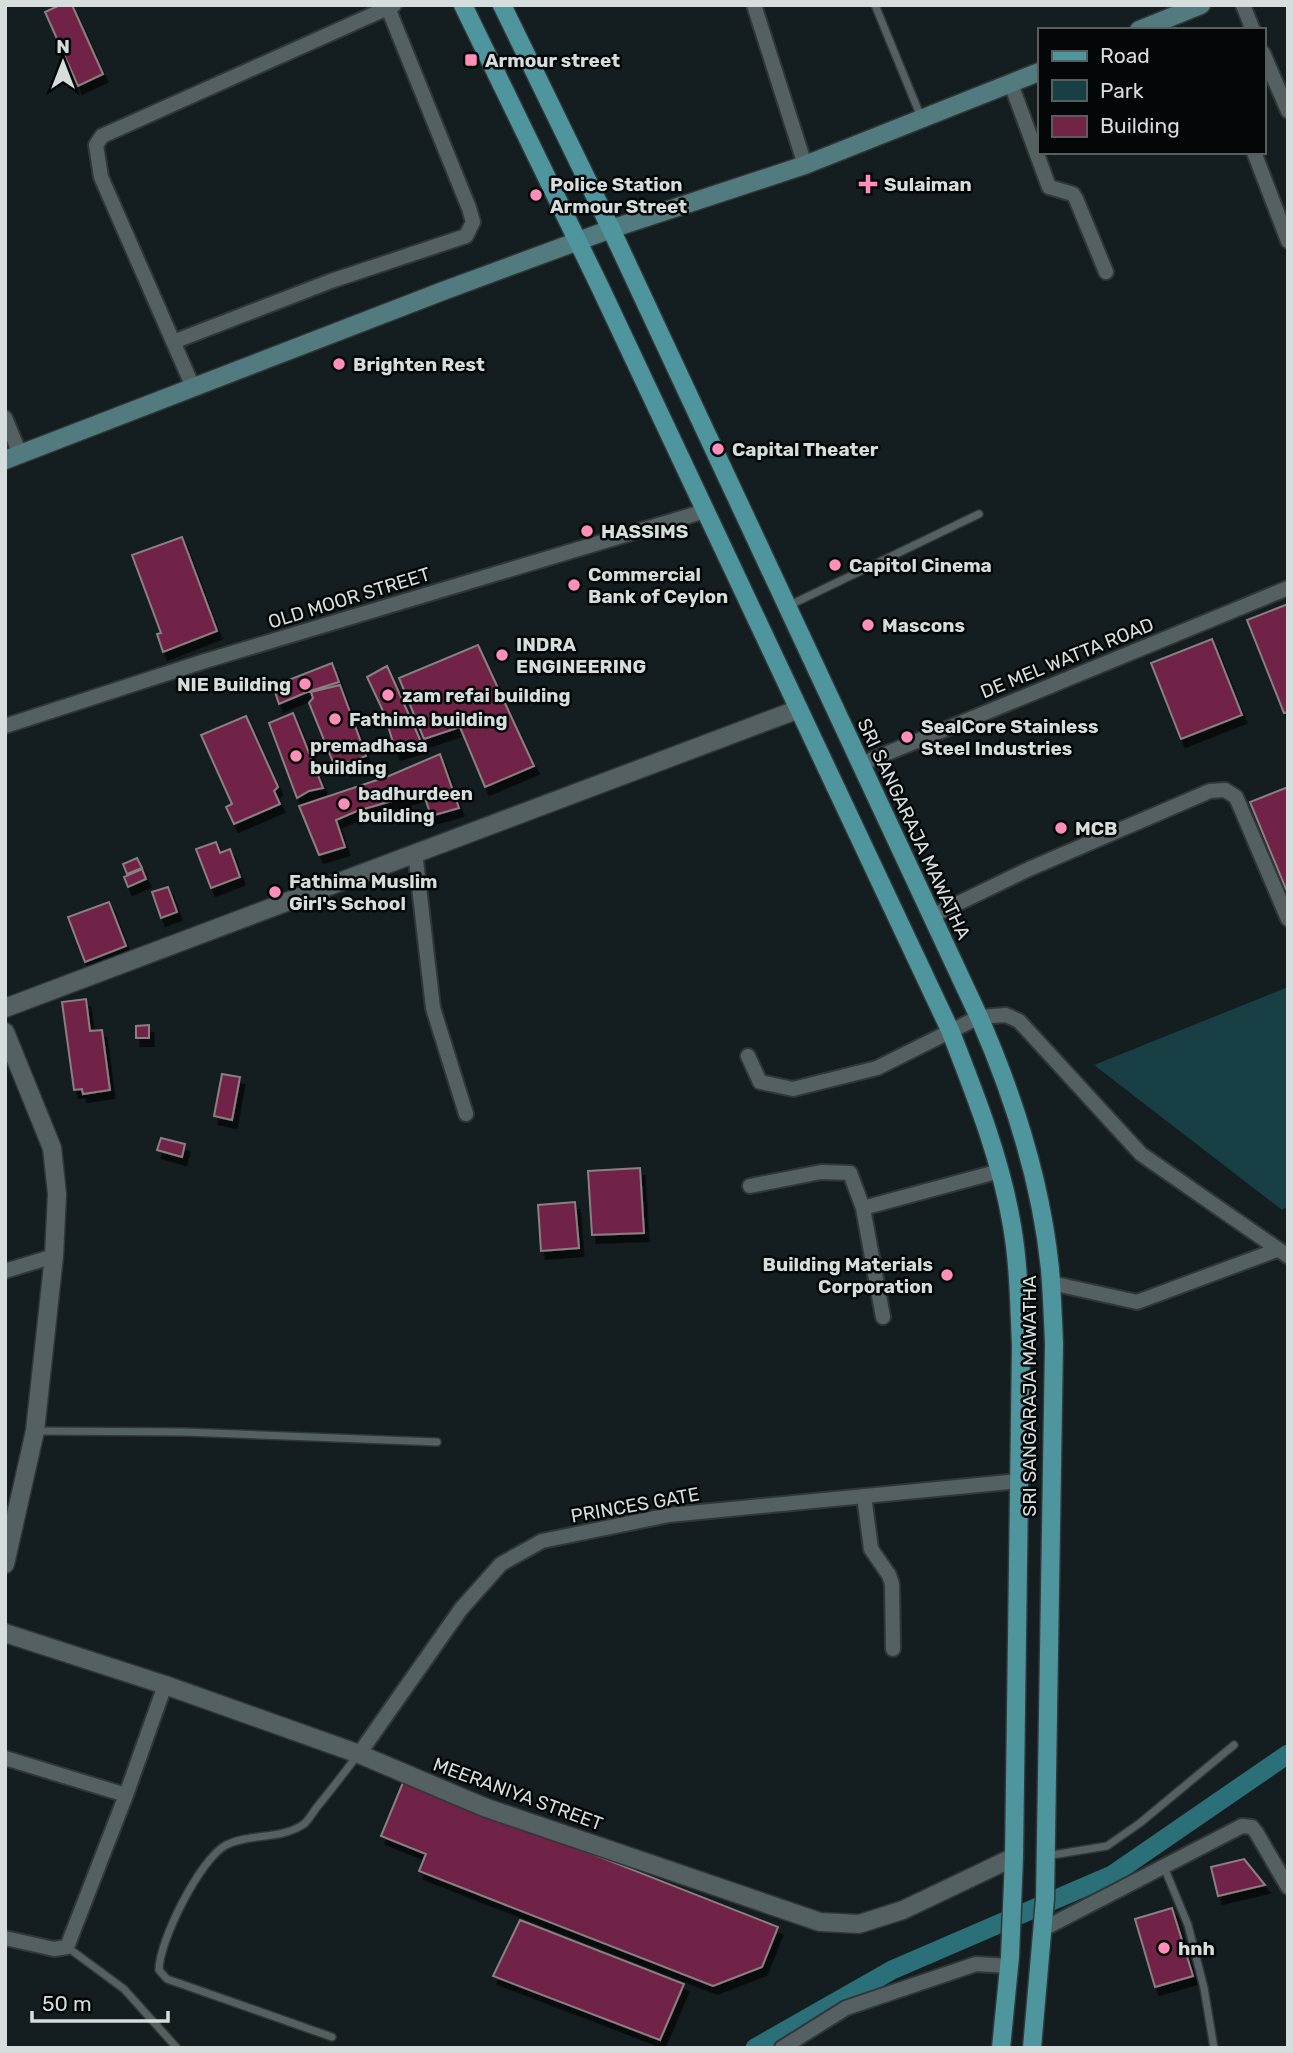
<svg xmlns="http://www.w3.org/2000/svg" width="1293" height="2053" font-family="Rubik,sans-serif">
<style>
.green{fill:#183f44}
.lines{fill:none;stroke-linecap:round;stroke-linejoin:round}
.canal{stroke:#2b7078;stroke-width:19}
.building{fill:#712446;stroke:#8a7f82;stroke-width:2;filter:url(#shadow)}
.service-casing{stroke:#313738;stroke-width:10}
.minor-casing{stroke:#313738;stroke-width:18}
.tertiary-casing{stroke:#313738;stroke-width:21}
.secondary-casing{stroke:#313738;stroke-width:21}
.primary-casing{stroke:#313738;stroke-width:21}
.service{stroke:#556062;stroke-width:7}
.minor{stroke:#556062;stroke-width:14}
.tertiary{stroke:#556062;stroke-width:18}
.secondary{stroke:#527b80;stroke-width:18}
.primary{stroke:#4e959e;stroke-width:18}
.poi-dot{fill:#ff8eb9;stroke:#040707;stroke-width:2.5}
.labels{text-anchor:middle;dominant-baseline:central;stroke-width:5;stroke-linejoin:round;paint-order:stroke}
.poi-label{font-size:19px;font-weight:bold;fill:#d6dddd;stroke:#040707;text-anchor:start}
.street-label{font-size:19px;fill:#d6dddd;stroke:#040707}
</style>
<defs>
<filter id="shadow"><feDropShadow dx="4.5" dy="8" stdDeviation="0" flood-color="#0009"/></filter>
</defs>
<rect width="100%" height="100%" fill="#141d1f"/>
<path class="green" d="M1288 987V1206L1282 1210 1094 1065Z"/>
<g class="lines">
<path class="canal" d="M755 2048 892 1970 1112 1875 1288 1754"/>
</g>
<path class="building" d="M60 5H72L103 74 78 86 45 12Z
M182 537 217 631 163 652 157 634 161 633 132 555Z
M1288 604V712L1284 713 1247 620Z
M1212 639 1242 715 1181 739 1151 663Z
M478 645 534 766 485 787 460 727 424 739 399 678Z
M332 663 339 682 307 692 279 704 273 686Z
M387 666 422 744 396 752 384 713 367 677Z
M340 685 366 756 335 767 309 703 313 698 311 692Z
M293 713 323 788 309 791 297 798 269 723Z
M246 716 278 787 274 791 280 804 234 824 226 807 232 804 201 735Z
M440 754 459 808 431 816 423 792 357 811 336 820 345 847 319 855 299 806 389 776Z
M1288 787V894L1250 802Z
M216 842 220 853 230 849 240 877 211 888 196 849Z
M137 858 142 868 127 874 123 864Z
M142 869 146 879 128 887 124 877Z
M168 887 177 912 161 918 152 892Z
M109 902 126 946 85 962 68 917Z
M86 999 90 1031 102 1030 110 1090 83 1094 82 1089 74 1090 62 1002Z
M149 1025V1038H136V1026Z
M222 1074 240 1077 232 1120 214 1116Z
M161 1138 185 1144 182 1157 157 1150Z
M640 1168 644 1233 592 1235 588 1171Z
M575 1202 579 1248 541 1251 538 1205Z
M404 1780 778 1927 762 1967 713 1986 419 1871 426 1854 381 1836Z
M1244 1859 1265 1885 1218 1896 1211 1867Z
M1172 1908 1193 1976 1155 1987 1135 1919Z
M520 1920 684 1984 660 2040 493 1976Z"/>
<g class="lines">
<defs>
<path id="service" d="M875 5 921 117
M788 606 979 514
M35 1431 185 1432 437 1442
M1046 1856 1107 1846 1140 1823 1234 1745
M1164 1867 1188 1925 1204 1988 1214 2048
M67 1947 124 1989 177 2048
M332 2037 167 1979 159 1970C159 1941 200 1859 226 1845 250 1833 281 1840 304 1824 309 1820 313 1812 317 1807 331 1790 344 1773 357 1756"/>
<path id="minor" d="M754 5 805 165
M1243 5 1253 30
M1263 53 1288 111
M1011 84 1049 187 1073 194 1076 199 1106 272
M1254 152 1288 241
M173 342 331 281 466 236 473 222 469 208 388 8
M193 387 101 177 96 145 102 136 394 5
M5 418 20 454
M5 726 205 661 705 511
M861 764 1288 588
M415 852 433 1008 466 1114
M932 916 1029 869 1210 791 1225 790 1236 797 1288 919
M748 1056 760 1082 793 1089 877 1068 979 1017 1006 1015 1019 1021 1141 1154 1288 1256
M750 1186 821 1172 850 1173 863 1208 883 1317
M863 1208 1000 1171
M5 1271 54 1256
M1051 1283 1137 1302 1277 1250
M864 1496 871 1549 889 1575 892 1584 893 1649
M359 1754 461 1609 501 1564 542 1541 669 1515 1019 1481
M5 1758 126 1795
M1043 1929 1242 1826 1252 1827 1256 1832 1288 1887
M5 1938 54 1949 67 1947 126 1795 165 1685
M782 2048 846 2008 976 1964 1010 1966"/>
<path id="tertiary" d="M5 1008 799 709
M5 1032 52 1148 57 1194 54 1256 35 1431 5 1564
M5 1633 165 1685 359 1754 484 1807 820 1922 859 1924 903 1910 1014 1857"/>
<path id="secondary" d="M1139 30 1201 5
M5 460 443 291 611 229 805 165 1039 72"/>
<path id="primary" d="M463 5 600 287 950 1030C975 1094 1001 1159 1012 1226 1019 1266 1019 1305 1021 1345L1014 1857 1010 1957 1001 2048
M502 5 611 229 979 1017C1014 1097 1041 1181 1050 1269 1052 1293 1053 1319 1054 1344L1045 1899 1032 2048"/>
</defs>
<use href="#service" class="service-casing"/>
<use href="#minor" class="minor-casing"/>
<use href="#tertiary" class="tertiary-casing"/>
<use href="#secondary" class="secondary-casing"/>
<use href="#primary" class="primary-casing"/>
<use href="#service" class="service"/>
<use href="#minor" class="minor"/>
<use href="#tertiary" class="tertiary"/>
<use href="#secondary" class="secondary"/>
<use href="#primary" class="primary"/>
</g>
<g class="poi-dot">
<rect x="464" y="53" width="14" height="14" rx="3.5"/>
<path d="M864.5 173.5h7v7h7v7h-7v7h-7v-7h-7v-7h7z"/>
<circle cx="536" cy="195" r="7"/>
<circle cx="339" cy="364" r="7"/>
<circle cx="718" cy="449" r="7"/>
<circle cx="587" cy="531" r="7"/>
<circle cx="835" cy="565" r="7"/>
<circle cx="574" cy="585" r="7"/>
<circle cx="868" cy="625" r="7"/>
<circle cx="502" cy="655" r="7"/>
<circle cx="305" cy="684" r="7"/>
<circle cx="388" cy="695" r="7"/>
<circle cx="335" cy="719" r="7"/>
<circle cx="907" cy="737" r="7"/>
<circle cx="296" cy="756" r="7"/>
<circle cx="344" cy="804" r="7"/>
<circle cx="1061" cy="828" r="7"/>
<circle cx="275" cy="892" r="7"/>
<circle cx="947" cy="1275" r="7"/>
<circle cx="1164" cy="1948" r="7"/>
</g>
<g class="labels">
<g class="poi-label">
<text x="485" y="60">Armour street</text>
<text x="550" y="184">Police Station<tspan x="550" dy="22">Armour Street</tspan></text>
<text x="884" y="184">Sulaiman</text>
<text x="353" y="364">Brighten Rest</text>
<text x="732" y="449">Capital Theater</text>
<text x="601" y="531">HASSIMS</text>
<text x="849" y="565">Capitol Cinema</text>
<text x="588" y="574">Commercial<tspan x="588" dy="22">Bank of Ceylon</tspan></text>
<text x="882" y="625">Mascons</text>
<text x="516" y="644">INDRA<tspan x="516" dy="22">ENGINEERING</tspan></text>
<text x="291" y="684" text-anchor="end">NIE Building</text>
<text x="402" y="695">zam refai building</text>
<text x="349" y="719">Fathima building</text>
<text x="921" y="726">SealCore Stainless<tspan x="921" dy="22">Steel Industries</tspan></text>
<text x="310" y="745">premadhasa<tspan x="310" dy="22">building</tspan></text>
<text x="358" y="793">badhurdeen<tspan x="358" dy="22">building</tspan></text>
<text x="1075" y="828">MCB</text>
<text x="289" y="881">Fathima Muslim<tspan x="289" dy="22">Girl's School</tspan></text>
<text x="933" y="1264" text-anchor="end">Building Materials<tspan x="933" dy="22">Corporation</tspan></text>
<text x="1178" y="1948">hnh</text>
</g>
<g class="street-label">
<text transform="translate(349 598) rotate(-17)">OLD MOOR STREET</text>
<text transform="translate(1067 658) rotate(-22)">DE MEL WATTA ROAD</text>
<text transform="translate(914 829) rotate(65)">SRI SANGARAJA MAWATHA</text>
<text transform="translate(1029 1396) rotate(-90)">SRI SANGARAJA MAWATHA</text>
<text transform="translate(635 1505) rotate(-10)">PRINCES GATE</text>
<text transform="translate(518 1794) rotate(20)">MEERANIYA STREET</text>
</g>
</g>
<rect width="1293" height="2053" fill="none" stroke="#d6dddd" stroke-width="14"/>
<rect x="1038" y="28" width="228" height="126" fill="#040707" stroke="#585d5d" stroke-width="2"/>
<rect x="1052" y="51" width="35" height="10" fill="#4e959e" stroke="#585d5d" stroke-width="2"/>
<text x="1100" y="63" font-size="21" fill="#d6dddd">Road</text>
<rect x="1052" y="80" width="35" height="21" fill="#183f44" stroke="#585d5d" stroke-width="2"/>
<text x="1100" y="98" font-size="21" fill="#d6dddd">Park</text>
<rect x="1052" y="116" width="35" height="21" fill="#712446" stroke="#585d5d" stroke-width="2"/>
<text x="1100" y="133" font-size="21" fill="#d6dddd">Building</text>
<g transform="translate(63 63)" stroke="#040707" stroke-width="5" paint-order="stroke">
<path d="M0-5L12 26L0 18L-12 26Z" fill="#d6dddd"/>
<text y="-10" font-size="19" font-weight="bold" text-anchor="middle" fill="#d6dddd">N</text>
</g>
<path d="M32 2011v10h136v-10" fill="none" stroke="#d6dddd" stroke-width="3.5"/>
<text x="42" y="2011" font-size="21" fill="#d6dddd" stroke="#040707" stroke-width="5" paint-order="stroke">50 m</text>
</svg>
